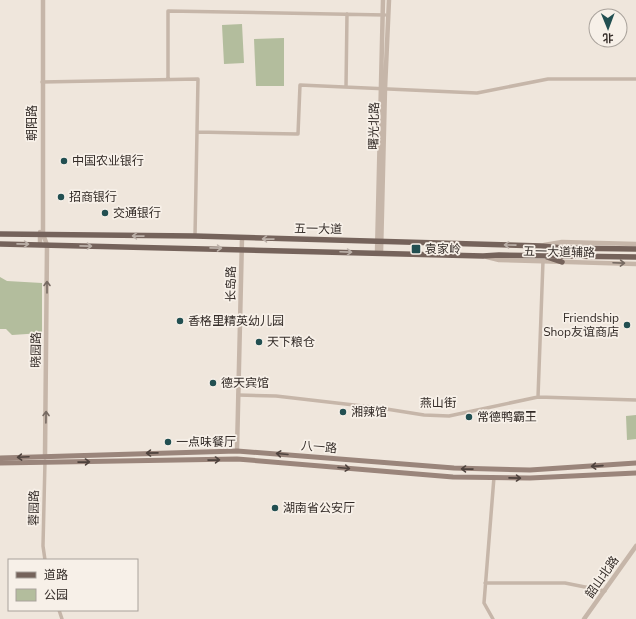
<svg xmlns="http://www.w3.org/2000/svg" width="636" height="619" font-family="'Nunito Sans','Noto Sans SC',sans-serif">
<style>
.green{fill:#b3bd9d}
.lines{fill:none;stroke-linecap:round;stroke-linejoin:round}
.minor{stroke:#c6b6a9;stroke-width:3.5}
.tertiary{stroke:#c6b6a9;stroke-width:4.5}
.secondary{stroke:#9a857b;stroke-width:5}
.primary{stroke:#75635b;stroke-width:5.5}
.oneway{stroke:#bcb1a9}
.oneway2{stroke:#766a62}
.oneway3{stroke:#4e423d}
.poi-dot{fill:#224f51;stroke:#f7f0e8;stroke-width:1.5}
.labels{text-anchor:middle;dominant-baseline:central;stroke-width:3.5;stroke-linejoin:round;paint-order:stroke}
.street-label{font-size:12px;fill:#342c28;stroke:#f7f0e8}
.poi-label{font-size:12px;fill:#342c28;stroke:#f7f0e8;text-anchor:start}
</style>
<rect width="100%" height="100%" fill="#efe6dc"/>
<path class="green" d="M242 24 244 63 224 64 222 25Z
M284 38V86H256L254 39Z
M0 277 7 281 42 283V333L12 335 6 329H0Z
M636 415V439L627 440 626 416Z"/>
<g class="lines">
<path class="minor" d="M168 79V11L385 15
M42 82 198 79 195 236
M346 87 347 14
M197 132 298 134 300 85 477 93 548 79H636
M238 395 276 396 380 408 424 415 449 416 538 397 636 400
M538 397 543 261
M45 461 43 546 45 560
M485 583H565L605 591
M59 610 62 619
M493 619 484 603 494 477"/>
<path class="tertiary" d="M43 0V234L47 245 45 456
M40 232V245
M544 245 562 242 636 244
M377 253 383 0
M381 253 385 89 389 0
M487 257 499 260 636 264
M237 451 242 238
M584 619 636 546"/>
<path class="secondary" d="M0 458 237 451 454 468 530 470 636 463
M0 463 237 459 453 477 530 478 636 473"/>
<path class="primary" d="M0 234 195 236 541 246 562 248 636 249
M0 244 483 256 499 255 636 257
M547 257 562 262"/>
</g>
<defs><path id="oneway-shaft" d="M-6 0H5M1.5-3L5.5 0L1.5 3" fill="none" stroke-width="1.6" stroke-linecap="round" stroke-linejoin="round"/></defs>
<g class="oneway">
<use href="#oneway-shaft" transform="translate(138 236) rotate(-179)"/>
<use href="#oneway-shaft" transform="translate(268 239) rotate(-179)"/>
<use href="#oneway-shaft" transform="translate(23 244) rotate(1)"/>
<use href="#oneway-shaft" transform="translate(510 245) rotate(-179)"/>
<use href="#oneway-shaft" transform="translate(86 246) rotate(1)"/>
<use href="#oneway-shaft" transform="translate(216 248) rotate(1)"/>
<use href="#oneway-shaft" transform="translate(346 252) rotate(2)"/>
</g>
<g class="oneway2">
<use href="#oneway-shaft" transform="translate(619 263) rotate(2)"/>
<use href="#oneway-shaft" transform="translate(47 287) rotate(-90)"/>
<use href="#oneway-shaft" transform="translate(46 417) rotate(-89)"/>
</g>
<g class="oneway3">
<use href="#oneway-shaft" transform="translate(152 453) rotate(179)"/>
<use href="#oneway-shaft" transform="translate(282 454) rotate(-175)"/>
<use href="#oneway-shaft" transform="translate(23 457) rotate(177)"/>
<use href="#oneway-shaft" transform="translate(214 460) rotate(-1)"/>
<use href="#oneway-shaft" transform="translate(84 462) rotate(-1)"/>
<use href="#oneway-shaft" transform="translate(597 466) rotate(176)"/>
<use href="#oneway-shaft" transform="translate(344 468) rotate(5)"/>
<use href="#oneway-shaft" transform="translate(467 469) rotate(-179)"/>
<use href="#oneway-shaft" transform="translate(515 478) rotate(1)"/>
</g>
<g class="poi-dot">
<circle cx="64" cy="161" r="4"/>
<circle cx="61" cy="197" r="4"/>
<circle cx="105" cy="213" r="4"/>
<rect x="411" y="244" width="10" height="10" rx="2"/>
<circle cx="180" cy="321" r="4"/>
<circle cx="627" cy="325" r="4"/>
<circle cx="259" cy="342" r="4"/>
<circle cx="213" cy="383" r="4"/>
<circle cx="343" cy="412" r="4"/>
<circle cx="469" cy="417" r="4"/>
<circle cx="168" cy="442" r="4"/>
<circle cx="275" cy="508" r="4"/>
</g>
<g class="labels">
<g class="street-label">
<text transform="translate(32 123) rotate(-90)">朝阳路</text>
<text transform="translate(374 126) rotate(-89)">曙光北路</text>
<text transform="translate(318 229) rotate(1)">五一大道</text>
<text transform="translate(559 252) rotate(1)">五一大道辅路</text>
<text transform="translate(231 284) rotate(-89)">长岛路</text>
<text transform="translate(36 350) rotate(-89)">晓园路</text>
<text x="438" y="403">燕山街</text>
<text transform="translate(319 447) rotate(5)">八一路</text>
<text transform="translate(34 508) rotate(-89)">蓉园路</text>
<text transform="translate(602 577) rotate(-55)">韶山北路</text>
</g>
<g class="poi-label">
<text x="72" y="161">中国农业银行</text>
<text x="69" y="197">招商银行</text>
<text x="113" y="213">交通银行</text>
<text x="425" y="249">袁家岭</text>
<text x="619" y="318" text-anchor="end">Friendship<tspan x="619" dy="14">Shop友谊商店</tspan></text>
<text x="188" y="321">香格里精英幼儿园</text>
<text x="267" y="342">天下粮仓</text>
<text x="221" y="383">德天宾馆</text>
<text x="351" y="412">湘辣馆</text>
<text x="477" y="417">常德鸭霸王</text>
<text x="176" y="442">一点味餐厅</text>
<text x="283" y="508">湖南省公安厅</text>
</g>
</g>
<rect x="8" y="559" width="130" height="52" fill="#f7f0e8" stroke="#a9a29b"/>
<rect x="16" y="572" width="20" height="6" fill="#75635b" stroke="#a9a29b"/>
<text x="44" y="579" font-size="12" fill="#342c28">道路</text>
<rect x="16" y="589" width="20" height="12" fill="#b3bd9d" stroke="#a9a29b"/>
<text x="44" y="599" font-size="12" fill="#342c28">公园</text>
<g transform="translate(608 28) rotate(179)"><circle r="19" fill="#f7f0e8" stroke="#a9a29b"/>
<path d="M0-3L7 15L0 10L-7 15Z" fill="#224f51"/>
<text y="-6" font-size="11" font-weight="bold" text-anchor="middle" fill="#342c28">北</text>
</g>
</svg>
